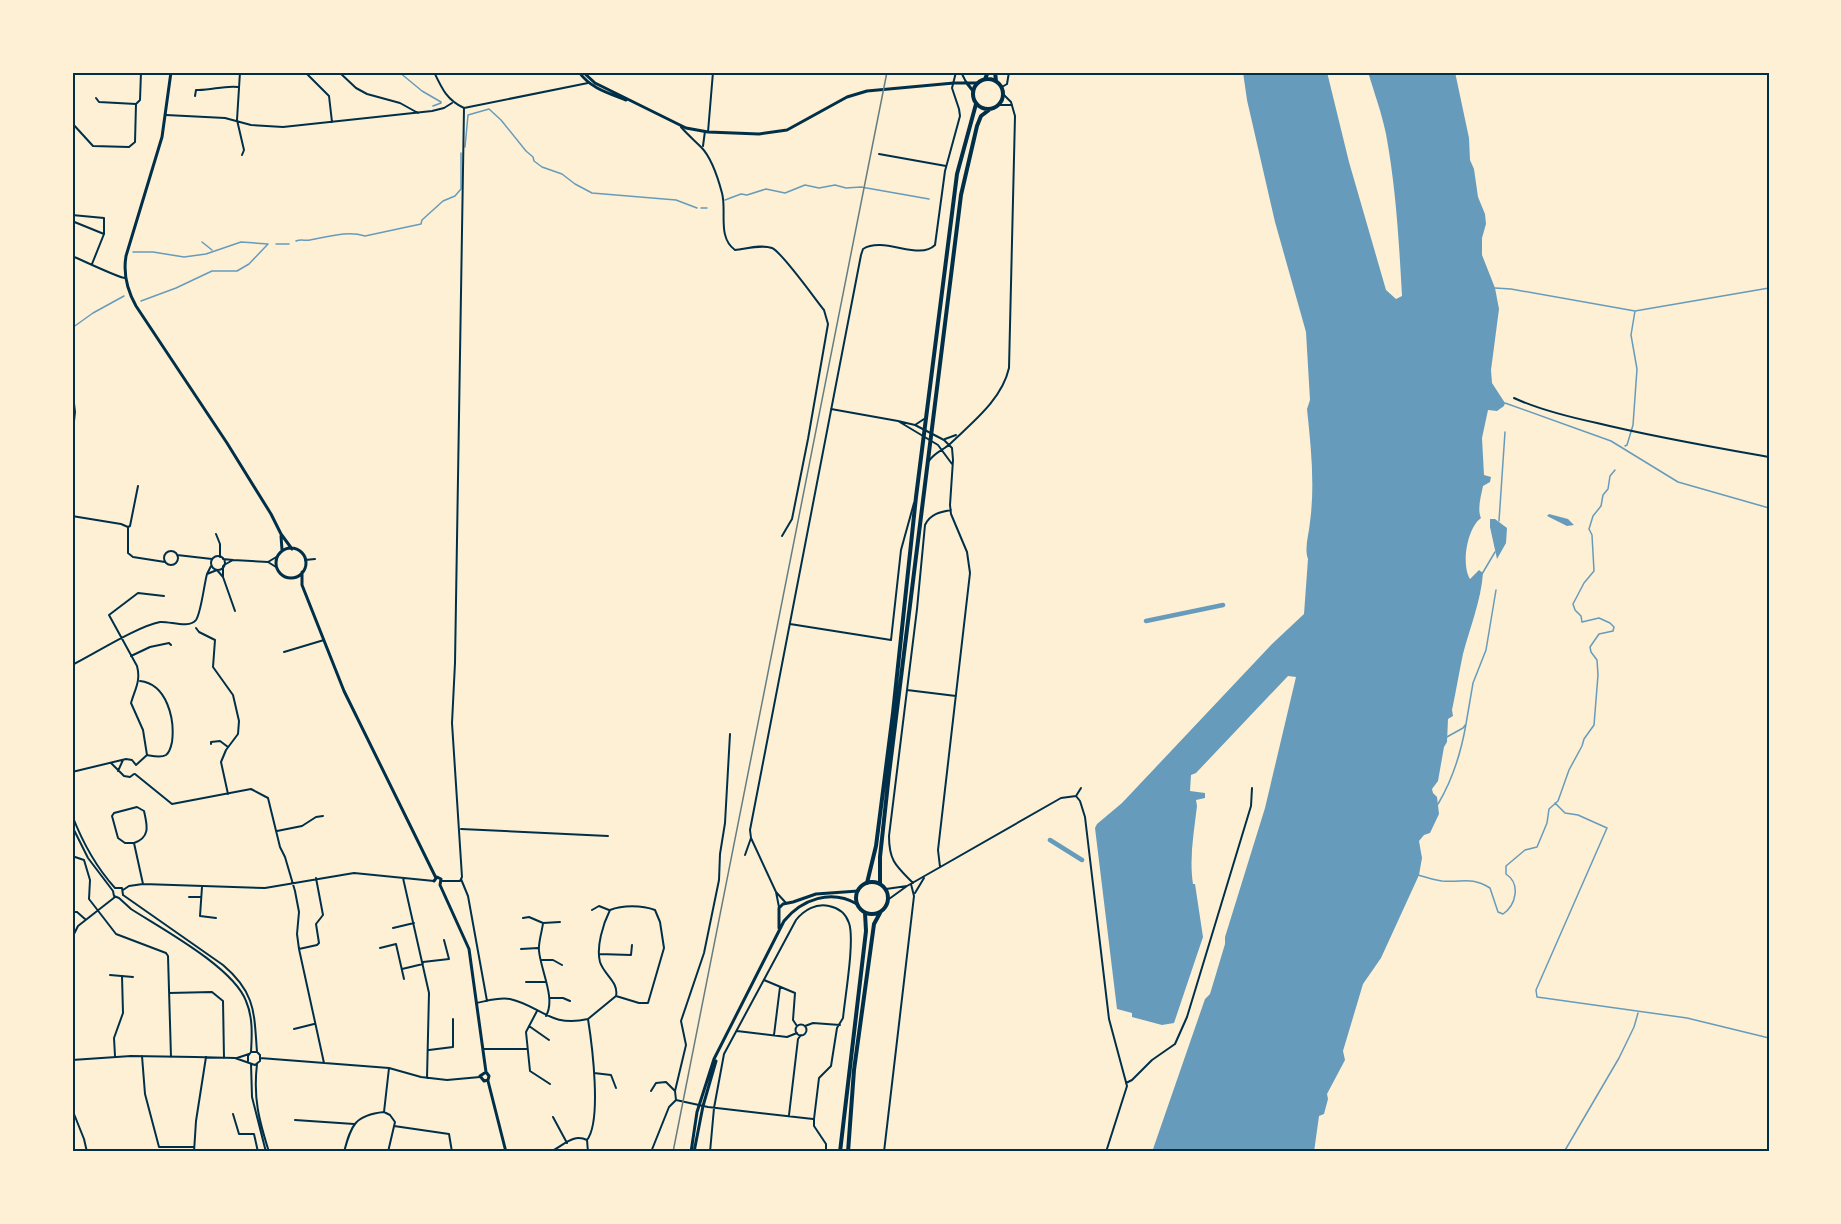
<svg xmlns="http://www.w3.org/2000/svg" width="1841" height="1224" font-family="'Open Sans',sans-serif">
<style>
.water{fill:#669bbc}
.lines{fill:none;stroke-linecap:round;stroke-linejoin:round}
.stream{stroke:#669bbc;stroke-width:1.5}
.canal{stroke:#669bbc;stroke-width:4.5}
.minor{stroke:#003049;stroke-width:2}
.tertiary{stroke:#003049;stroke-width:3}
.secondary{stroke:#003049;stroke-width:3}
.primary{stroke:#003049;stroke-width:4}
.rail{stroke:#657d81;stroke-width:1.5}
.neatline{fill:none;stroke:#003049;stroke-width:2}
</style>
<rect width="100%" height="100%" fill="#fdf0d5"/>
<path class="water" d="M1243 72H1327L1349 162 1386 290 1396 299 1402 296C1399 242 1396 188 1386 134 1382 114 1374 92 1368 72H1455L1469 138 1470 160 1474 169 1478 197 1485 214 1486 224 1482 238V255L1495 288 1499 309 1491 370 1492 383 1505 403 1504 406 1497 411 1488 410 1482 438 1484 475 1491 477 1490 482 1483 486C1481 496 1477 509 1481 518 1467 528 1461 565 1470 579L1479 570 1483 573C1481 601 1470 627 1463 654 1459 673 1456 691 1452 710L1453 716 1448 719 1447 742 1444 747 1438 781 1432 789 1433 793 1437 797 1439 814 1430 833 1424 835 1419 841 1422 858 1419 875 1381 958 1363 984 1343 1051 1345 1060 1327 1094 1328 1099 1324 1114 1319 1116 1314 1152H1152L1205 999 1210 994 1225 944V937L1265 808 1296 677 1288 676 1196 773 1191 775 1190 791 1205 793V798L1196 800 1197 806C1194 832 1189 858 1193 884H1195L1203 937 1174 1023 1162 1025 1132 1017V1013L1117 1009 1095 828 1097 824 1122 803 1272 644 1304 614 1308 559C1304 548 1309 534 1310 522 1315 485 1311 447 1307 409L1310 400 1306 332 1275 222 1247 100Z
M1549 514 1568 519 1574 525 1567 526 1547 516Z
M1490 519H1495L1507 528 1506 543 1497 559 1490 527Z"/>
<g class="lines">
<path class="stream" d="M399 72 422 91 441 102
M433 106 441 103
M465 147 468 115 489 109 501 120 526 151 533 157 534 161 542 167 562 174 575 184 592 193 676 200 697 208
M725 200 741 194 747 195 766 189 785 193 805 185 819 188 835 185 846 188 861 187 929 199
M701 208H707
M296 241C301 239 305 241 310 240 328 237 347 230 365 236L421 224 422 220 443 201 455 196 461 189V153
M202 242 212 250
M276 244H289
M133 252H153L184 257 206 254 241 242 268 244
M1495 288 1511 289 1635 311 1769 288
M141 301 176 288 212 271H237L249 264 268 244
M72 328 93 313 124 296
M1505 403 1611 441 1678 482 1769 508
M1625 446 1627 445 1633 425 1637 369 1631 335 1635 311
M1499 521 1505 432
M1482 574 1495 552
M1445 738 1463 728 1466 724 1473 683 1486 650 1496 590
M1555 803 1565 813 1578 815 1607 828 1536 990 1537 997 1687 1018 1769 1038
M1438 804C1453 779 1461 753 1466 724
M1418 875C1426 877 1434 880 1442 881 1463 883 1470 876 1490 888L1498 912 1503 914C1516 905 1521 884 1506 874V866L1525 850 1537 847 1547 823 1549 809 1558 801 1569 770 1582 746 1584 739 1594 725 1598 675 1597 660 1591 652 1590 647 1599 634 1613 631 1614 627 1610 623 1599 618 1582 622 1581 616 1575 610 1573 604 1584 583 1594 571 1592 535 1589 529 1593 516 1601 506 1603 495 1608 489 1610 476 1615 470
M1564 1152 1619 1058 1634 1027 1638 1013"/>
<path class="canal" d="M1146 621 1223 605
M1050 840 1082 860"/>
<path class="minor" d="M240 72 237 120 244 150 242 155
M305 72 329 96 332 122
M339 72 356 88 367 94 400 103 418 113
M434 72C442 89 447 100 464 108
M961 72 966 82
M1002 87 1007 84 1009 72
M195 96 196 90C210 91 224 85 238 87
M136 104 140 100 141 72
M999 105H1012
M464 108 588 83
M166 115 225 118 251 125 283 127 432 111 444 108 452 103
M72 123 93 146 129 147 135 142 136 104 99 102 96 98
M681 127C687 134 694 140 701 147 712 158 718 178 722 193 727 211 717 237 735 250 746 249 761 244 772 248 782 252 815 299 824 310L828 324 808 439 792 519 782 536
M708 132 713 72
M703 146 705 131
M879 154 946 166
M72 215 104 218V234L92 264
M72 221 104 234
M72 256C82 260 119 278 125 278
M72 386 75 412 72 440
M1514 398C1540 410 1569 417 1597 423 1654 437 1712 447 1769 457
M831 409 898 421
M924 419 915 425 898 421 938 445 952 464
M915 425 944 440 952 448 953 460 950 505 951 514 967 552 970 573 938 850 940 867
M945 439 956 435
M929 461C935 452 944 450 951 443 974 421 1002 399 1009 368L1015 116 1011 102 1003 94
M138 486 130 526 128 527V553L133 557 165 562
M72 516 121 524 128 527
M216 534 220 544V557
M164 558a7 7 0 1 1 14 0a7 7 0 1 1-14 0Z
M177 555 212 559
M211 563a7 7 0 1 1 14 0a7 7 0 1 1-14 0Z
M223 559 233 560 224 565
M233 560 268 562
M305 560 315 559
M211 566 207 574 217 570 223 577V566
M276 567 268 562 278 556
M223 577 235 611
M790 624 891 640 901 550 914 503
M196 628 199 632 215 640 213 667 233 695 239 721 238 734 226 750 221 762 228 794
M284 652 324 640
M131 656 150 647 169 643 171 645
M72 665C94 654 138 626 160 622 170 621 189 629 196 620 201 613 204 585 207 574
M140 681C167 684 175 719 172 742 171 747 170 752 166 755 161 758 153 756 147 755
M907 690 956 696
M211 744V742L220 741 228 747
M111 763 124 776 130 777 134 774
M136 765 147 755 143 730 131 703C135 689 141 681 137 666L109 615 138 593 164 596
M118 771 123 760
M72 772 126 759 132 760 136 765
M135 774 172 804 251 789 268 798 280 847 285 857 295 891 299 912 297 934 299 949 324 1063
M1076 796 1080 801 1085 817 1109 1019 1127 1086 1106 1152
M1076 796 1081 788
M72 815C82 841 96 867 115 888
M72 826 88 858 113 891 114 896 119 898 131 909C162 929 233 967 246 1001 253 1017 252 1035 251 1052
M461 829 608 836
M277 831 302 826 316 817 323 816
M134 843H125L118 838 112 816 114 813 137 807 144 811C147 825 151 837 134 843L143 884
M745 855 751 838
M72 856 84 860 90 880 89 899 116 934 166 953 168 956 171 1057
M403 878 429 993 427 1078
M461 879 468 896 487 1001
M442 881H460L462 877 452 723 455 663 464 108
M913 883C896 866 889 861 889 836L917 609 925 525C930 514 940 512 951 510
M202 887 200 916 216 918
M115 888H122L123 895
M886 889 907 886
M123 890 129 886 143 884 265 888 354 873 434 881
M776 892 751 838 750 830 861 255 863 249C884 236 919 261 935 245L945 171 960 116 959 109 952 88 956 72
M915 893 924 878
M123 895 223 965C256 993 254 1013 257 1052
M189 897H201
M889 899 907 886 1061 798 1076 796
M779 907 776 892 786 903
M592 910 599 906 609 910
M72 912H77L85 919
M523 918 529 917 543 923 560 922
M543 923C542 932 538 943 539 951 541 971 556 999 546 1016
M393 928 414 923
M72 938 78 926 115 897
M380 948 396 944 404 979
M299 949 317 945 319 943 316 924 323 915 316 878
M521 949 538 948
M599 954 631 955 632 945
M542 960H553L562 965
M423 962 449 959 444 940
M402 969 423 964
M110 975 133 977
M764 980 795 993 793 1020 797 1026
M526 982H545
M169 993 212 992 223 1001 224 1058
M550 998H563L570 1001
M476 1003C487 1001 499 997 510 999 541 1006 550 1028 588 1019 592 1044 602 1121 587 1140 573 1133 563 1146 550 1152
M537 1011 526 1032 530 1071 550 1084
M588 1019 616 996C619 982 604 975 600 962 596 947 603 924 610 910 622 905 642 905 655 910L660 922 664 948 648 1003H639L616 996
M795.5 1030a5.5 5.5 0 1 1 11 0a5.5 5.5 0 1 1-11 0Z
M529 1026 549 1040
M805 1026 813 1023 840 1025
M294 1029 314 1024
M737 1031 787 1037 797 1033
M774 1035 780 987
M483 1049H527
M429 1050 453 1047V1019
M115 1056 114 1038 123 1013 122 976
M142 1056 145 1094 159 1147H194
M237 1058 249 1054
M260 1058 389 1068 421 1077 447 1080 480 1077
M72 1060 131 1056 195 1057 235 1058 255 1065 260 1061V1055L257 1052H251L248 1056V1061
M251 1064 252 1097 266 1152
M257 1064C253 1098 259 1120 269 1152
M594 1073 611 1075 616 1088
M1126 1083 1132 1080 1152 1060 1175 1044 1187 1017 1251 806 1252 788
M651 1091 656 1083 666 1082 675 1091 676 1100
M675 1091 686 1045 681 1021 704 953 719 880 720 854 725 823 730 734
M676 1100 708 1107 813 1119
M72 1109 84 1139 87 1152
M233 1114 239 1134H254L258 1152
M789 1115 798 1039 801 1035
M553 1117 567 1143
M295 1120 354 1124
M394 1126 449 1134 452 1152
M587 1140 588 1152
M194 1152 196 1121 206 1057
M344 1152C351 1125 355 1115 384 1112
M388 1152 395 1122 390 1115 384 1112 389 1068
M651 1152 669 1107 676 1100
M710 1152 714 1108 724 1054 796 920C804 910 816 903 829 906 839 908 846 914 849 923 855 940 845 997 843 1018L837 1028 831 1066 819 1078 814 1119V1126L826 1144V1152
M884 1152 914 896 911 884"/>
<path class="tertiary" d="M171 72 162 137 126 256C123 274 127 290 136 306L227 443 271 514 281 534 292 549
M579 72C590 88 608 93 626 100
M583 72 595 83 686 128 708 132 759 134 787 130 847 97 867 91 954 83H978
M966 82 973 91
M281 536 282 550
M276 563a15 15 0 1 1 30 0a15 15 0 1 1-30 0Z
M302 572V585L344 691 436 878
M434 881 437 877 441 879 440 885 469 949 486 1072 489 1076 488 1080 484 1081 480 1076 486 1072
M488 1081 506 1152"/>
<path class="secondary" d="M779 928V908L783 904 793 902 816 894 858 891
M691 1152 697 1112 714 1059 784 921C802 899 831 889 857 904
M694 1152 703 1106 716 1061"/>
<path class="primary" d="M995 72 996 81
M973 94a15 15 0 1 1 30 0a15 15 0 1 1-30 0Z
M985 79 988 72
M856 898a16 16 0 1 1 32 0a16 16 0 1 1-32 0Z
M867 883 876 846 893 713 916 497 957 174 976 104
M880 884V857L889 774 961 195 977 126 981 116 989 110
M840 1152 866 931 865 913
M848 1152 854 1070 874 924 880 913"/>
<path class="rail" d="M673 1152 887 72"/>
</g>
<rect width="1841" height="1224" fill="none" stroke="#fdf0d5" stroke-width="147"/>
<rect x="74" y="74" width="1694" height="1076" class="neatline"/>
</svg>
